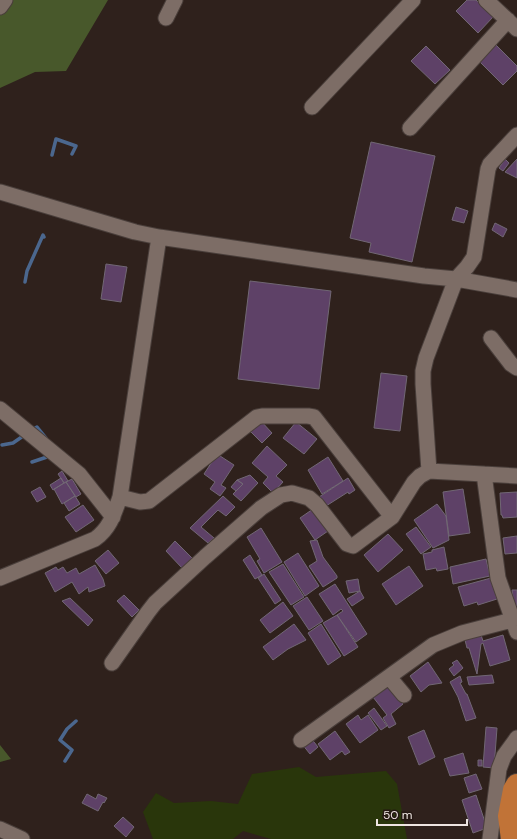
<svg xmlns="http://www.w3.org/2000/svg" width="517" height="839" font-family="'DM Sans',sans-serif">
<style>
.green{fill:#29360b}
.forest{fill:#48582b}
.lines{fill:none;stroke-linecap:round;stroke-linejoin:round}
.stream{stroke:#4b678e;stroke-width:3.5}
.building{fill:#5e4167;stroke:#716774}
.minor-casing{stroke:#4a3f3b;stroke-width:17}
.highway-casing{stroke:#4a3f3b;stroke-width:24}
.minor{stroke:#7d6d66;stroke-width:15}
.highway{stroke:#c17337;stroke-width:22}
</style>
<rect width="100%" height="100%" fill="#2f211c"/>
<path class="green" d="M299 767 316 777 386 771 397 784 407 839H271L243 831 233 839H153L143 812 156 793 174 803 211 801 238 804 252 774Z"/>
<path class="forest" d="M0 0H108L66 71 35 72 0 88Z
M0 745 11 759 0 762Z"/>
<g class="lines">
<path class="stream" d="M52 155 56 139 76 146 72 154
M25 282 27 271 43 235 44 237
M32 430 37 427 46 438
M2 445 13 443 26 434
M32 462 50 456
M65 761 72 750 60 740 67 729 76 721"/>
</g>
<path class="building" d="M467 0H476L493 17 478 33 456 11Z
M496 45 517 66V71L503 85 480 62Z
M426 46 450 70 435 84 411 61Z
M371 142 435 156 412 262 369 252 371 243 350 238Z
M505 159 509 163 503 171 499 168Z
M517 159V178L505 172Z
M456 207 468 211 464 223 452 220Z
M495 223 507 229 503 237 492 230Z
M106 264 127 267 121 302 101 299Z
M250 281 331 291 319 389 238 379Z
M381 373 407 376 400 431 374 428Z
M260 420 272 433 262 443 249 430Z
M296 422 317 439 304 454 283 438Z
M267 446 287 465 276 476 283 482 273 493 263 483 268 477 252 463Z
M217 454 234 465 221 485 226 488 220 496 210 489 215 482 204 474Z
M328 457 343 481 322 494 308 470Z
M62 471 68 481 64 483 58 474Z
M250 475 258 483 241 501 233 494 243 484 237 480Z
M61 478 64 483 53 490 50 485Z
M348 478 355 490 349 494 348 492 326 506 319 497Z
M72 479 81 494 76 497 66 482Z
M237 480 243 484 236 491 231 487Z
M66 482 75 496 62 504 54 489Z
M40 487 46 497 37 502 31 492Z
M463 489 470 533 449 536 443 492Z
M517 492V517L503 518 502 515H501L500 493Z
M75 496 80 504 69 511 64 503Z
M223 496 235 507 226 516 218 510 201 527 214 538 208 543 190 528Z
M437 504 446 516 449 540 433 548 414 520Z
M83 505 94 520 76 532 65 517Z
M313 509 328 531 315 540 300 518Z
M416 527 431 547 421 554 406 534Z
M261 528 282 562 264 573 257 561 260 559 247 537Z
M388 534 403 550 378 572 364 555Z
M517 536V553L505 554 503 538Z
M317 540 323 557 337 576V578L323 587 309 566 317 561 310 541Z
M175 541 192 558 182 568 166 551Z
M444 547 448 569 437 571 436 568 426 570 423 554 432 552V550Z
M108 550 119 563 106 574 95 561Z
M298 553 319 586 305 596 284 562Z
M250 555 262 575 255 579 243 560Z
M486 559 490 576 453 584 450 567Z
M283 564 304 597 291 605 269 572Z
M95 565 103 579 105 586 89 592 88 587 79 594 72 582 55 592 45 573 56 567 58 570 63 567 67 573 76 568 79 574Z
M409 566 423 586 396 605 382 584Z
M264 574 281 600 275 604 258 578Z
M491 578 497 599 478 605 477 602 464 606 458 587Z
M358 579 360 591 349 593 346 581Z
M335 584 367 634 356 642 337 615 343 611 341 609 333 615 319 594Z
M512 590H517V606H514Z
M360 591 364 598 352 606 347 599Z
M124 595 139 610 132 617 117 601Z
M307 597 323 621 309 630 293 606Z
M70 598 93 620 88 626 62 601Z
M283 602 293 616 270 633 260 620Z
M337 615 358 647 344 656 323 623Z
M294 624 306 640 288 649 273 660 263 647Z
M321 624 341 656 328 665 308 633Z
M481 635 483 641 503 635 510 660 490 666 483 643 481 644 477 674 469 648H467L465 640Z
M457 660 463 668 454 676 449 669 454 665 452 663Z
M428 662 442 683 429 685 421 692 410 676Z
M492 675 494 683 469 685 467 677Z
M460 676 462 682 460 683 466 694H467L476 718 466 721 458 697 450 682Z
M388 685 403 704 391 714 396 724 389 728 383 718 387 715 373 697Z
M374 708 387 726 381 730 368 713Z
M358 715 361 720 368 715 378 730 360 743 346 724Z
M486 727 497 728 494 768 483 767Z
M424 730 435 757 419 765 408 737Z
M335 731 350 752 345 755 342 751 330 760 318 744Z
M310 737 318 747 310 754 302 744Z
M463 753 469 773 450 776 444 759Z
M478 760H482V766H478Z
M476 774 482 789 469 793 464 778Z
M87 794 96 799 98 794 107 798 104 803 103 802 98 811 82 803Z
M476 795 487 828 473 833 462 800Z
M123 817 134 827 126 837 114 826Z"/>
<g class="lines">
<defs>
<path id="minor" d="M486 0 517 29
M0 7 5 0
M166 18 175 0
M312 107 413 0
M410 128 508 20
M0 192 135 232 159 237 424 276 456 279 517 290
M491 338 511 364 517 368
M0 409 79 474 113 517
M429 471 423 384V371L426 358 456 279 467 267 474 257 488 169 490 164 517 135
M484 474 498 578 517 632
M120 497 140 502 149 501 257 417 262 416H308L314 417 392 517
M0 578 95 539C110 528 114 514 120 497L159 237
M112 663 148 612 155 603 205 557 261 508 281 495 292 493 309 498 317 505 347 544 353 546 392 517 414 482 420 476 429 471 517 476
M389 677 404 695
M301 740 433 645 462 633 512 620
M0 829 22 839
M490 839 499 769 504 756 517 738"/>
<path id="highway" d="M512 839 509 816 514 790 517 785"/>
</defs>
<use href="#minor" class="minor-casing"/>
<use href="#highway" class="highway-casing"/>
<use href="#minor" class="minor"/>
<use href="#highway" class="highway"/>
</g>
<path d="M377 819v6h90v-6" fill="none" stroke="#eee5e1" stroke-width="2"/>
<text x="383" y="819" font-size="12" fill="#eee5e1" stroke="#251813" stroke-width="3" paint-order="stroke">50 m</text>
</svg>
